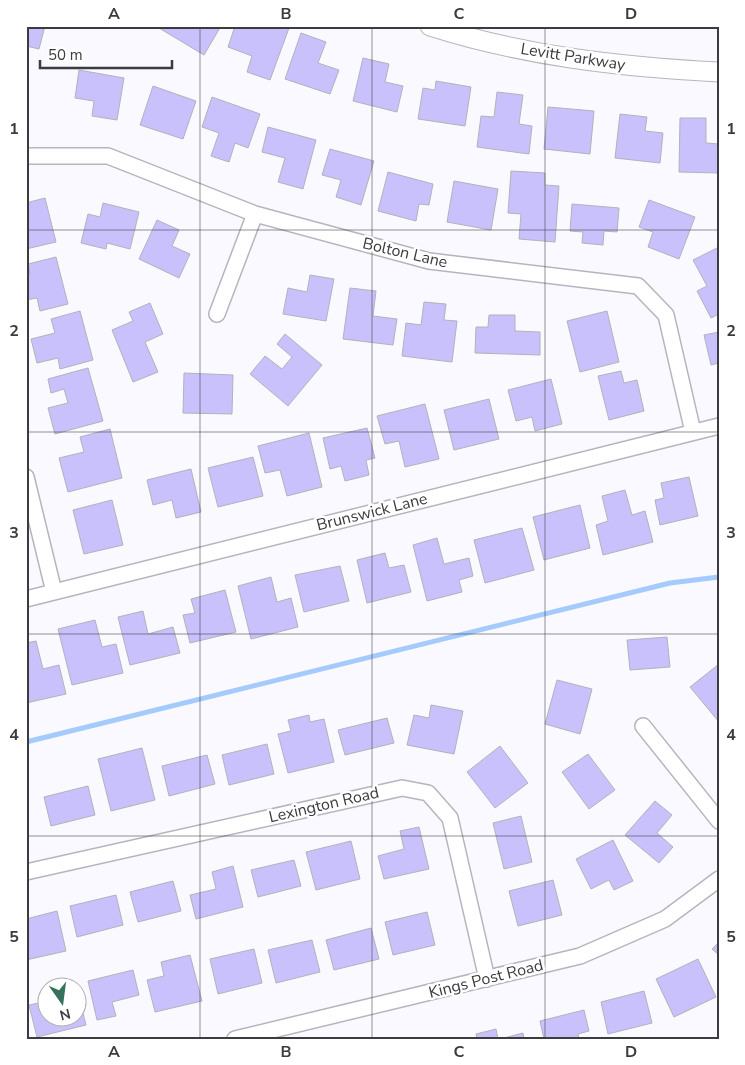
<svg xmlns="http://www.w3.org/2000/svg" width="745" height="1065" font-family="'Nunito Sans',sans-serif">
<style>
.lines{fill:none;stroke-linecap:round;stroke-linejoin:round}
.stream{stroke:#a4cbfb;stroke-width:5}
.building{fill:#c8c1fb;stroke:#b2b2bb}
.minor-casing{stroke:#b6b5bf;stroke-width:18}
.tertiary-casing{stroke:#b6b5bf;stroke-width:21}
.minor{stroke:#fff;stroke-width:15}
.tertiary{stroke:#fff;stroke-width:19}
.grid{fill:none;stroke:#3c3b3f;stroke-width:1;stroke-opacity:0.55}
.labels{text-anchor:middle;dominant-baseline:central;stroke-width:5;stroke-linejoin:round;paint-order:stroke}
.street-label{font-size:16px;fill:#3c3b3f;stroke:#fff}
.neatline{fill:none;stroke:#3c3b3f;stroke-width:2}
.grid-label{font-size:16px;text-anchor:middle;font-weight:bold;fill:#3c3b3f}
</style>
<rect width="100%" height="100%" fill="#f9f9ff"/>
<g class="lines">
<path class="stream" d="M26 742 670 583 719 577"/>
</g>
<path class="building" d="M26 26H45L39 49 26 46Z
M160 26H221L204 55 159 28Z
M235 26H283L289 28 270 80 247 72 252 56 228 47Z
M301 33 326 42 318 63 339 70 330 94 285 79Z
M363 58 389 64 385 82 403 86 397 112 353 101Z
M79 70 124 78 117 120 92 116 94 101 75 98Z
M436 81 471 87 465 126 418 119 423 88 435 90Z
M153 86 196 101 183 139 140 125Z
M497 92 523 95 519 124 532 126 529 154 477 147 481 116 494 117Z
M212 97 260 114 248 148 235 143 229 162 211 156 219 133 202 127Z
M548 107 594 111 590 154 544 149Z
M620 114 647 117 645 131 663 133 660 163 615 158Z
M680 118H706V143L719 144V173L679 172Z
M268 127 316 140 303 189 278 182 285 158 262 152Z
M330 149 374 161 361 205 336 197 341 180 322 175Z
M511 171 545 173V185L559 186 555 242 519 239 521 214 508 213Z
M388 172 433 184 429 205 419 204 416 221 378 211Z
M454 181 498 189 491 230 447 222Z
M45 198 56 242 26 249V203Z
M649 200 695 217 679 259 648 247 653 232 639 227Z
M103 203 139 212 130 249 107 243 106 249 81 243 88 214 100 217Z
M572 204 619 208 617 232 604 231 603 245 582 243 583 232 570 231Z
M157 220 179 230 172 246 190 254 179 278 139 259Z
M719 247V314L711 318 697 291 707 286 693 260Z
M56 257 68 304 40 311 37 298 26 300V276L30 275 28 264Z
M310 275 334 279 326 321 283 314 288 288 307 292Z
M350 288 376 291 373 316 397 319 393 345 343 339Z
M424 302 446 304 444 320 457 321 452 362 402 356 406 323 421 325Z
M150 303 163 334 145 342 158 372 133 382 112 330 133 321 129 312Z
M80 311 93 360 60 369 58 358 37 363 31 339 55 333 51 319Z
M607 311 619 362 580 372 567 321Z
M489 315H515V331L540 332V355L475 353 476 327H488Z
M719 332V363L711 365 704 335Z
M285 334 322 365 288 406 250 374 265 356 282 369 292 357 277 344Z
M88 368 103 421 55 434 48 408 68 403 64 389 51 393 48 379Z
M621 371 624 383 637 380 644 411 609 420 598 376Z
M184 373 233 375 232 414 183 413Z
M551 379 562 424 535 431 532 417 516 421 508 390Z
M489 399 499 439 454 450 444 410Z
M425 404 439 459 405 467 399 441 385 444 377 416Z
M367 428 375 458 366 460 369 475 345 481 341 466 330 469 323 438Z
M110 429 122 478 68 492 59 458 84 452 80 437Z
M309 433 322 487 287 496 280 470 265 473 258 446Z
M253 457 263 496 218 507 208 468Z
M191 469 201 512 176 518 172 500 153 505 147 480Z
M689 477 698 516 660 525 655 500 664 498 661 483Z
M625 490 632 515 645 511 653 542 603 555 596 525 608 521 602 496Z
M112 500 123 545 84 554 73 510Z
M580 505 590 548 544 560 533 517Z
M522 528 534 570 485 583 474 540Z
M437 538 444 564 469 558 473 576 459 580 462 592 427 601 413 545Z
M385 553 389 568 404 565 411 592 367 603 357 560Z
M340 566 349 601 304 612 295 575Z
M271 577 277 602 291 598 298 627 251 639 238 586Z
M225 590 236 632 190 643 183 615 195 613 191 599Z
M143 611 148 634 173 627 180 653 130 665 118 617Z
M95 620 102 647 116 644 123 673 72 685 58 629Z
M667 637 670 667 630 670 627 640Z
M36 641 43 669 59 665 66 694 26 703V643Z
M719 664V722L690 687Z
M557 680 592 689 580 734 545 724Z
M431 705 463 711 454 754 407 745 414 715 429 718Z
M309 715 310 722 324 719 334 762 288 773 278 734 291 731 288 720Z
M387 718 394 743 345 755 338 730Z
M267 744 274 774 229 785 222 755Z
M500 746 528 783 495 808 467 772Z
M142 748 155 800 111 811 98 759Z
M588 754 615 790 589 809 562 772Z
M207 755 215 784 169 796 162 766Z
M88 786 95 815 51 826 44 797Z
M655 801 672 815 657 833 673 847 659 863 625 835Z
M521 816 532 862 504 869 493 823Z
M419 827 429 869 384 879 378 856 404 849 400 831Z
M613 840 633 881 614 890 609 880 591 889 576 859Z
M351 841 360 879 316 890 306 852Z
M294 860 301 886 258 897 251 870Z
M233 866 243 907 196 919 190 895 216 889 212 872Z
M553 880 562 915 518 926 509 891Z
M173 881 181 911 138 922 130 892Z
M116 895 123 925 77 937 70 906Z
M57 911 66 951 26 960V919Z
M427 912 435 945 393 955 385 922Z
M371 928 379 959 334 970 326 940Z
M312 940 320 972 276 983 268 950Z
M719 942V955L712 949Z
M254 949 262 983 218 994 210 959Z
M190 955 202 1001 155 1012 147 980 164 976 161 962Z
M698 959 716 997 674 1017 656 979Z
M133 970 139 995 112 1002 116 1016 97 1020 88 981Z
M644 991 652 1023 608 1034 601 1002Z
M78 993 86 1025 37 1037 29 1005 48 1001V1018H78Z
M584 1010 589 1031 578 1034 579 1039H544L540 1021Z
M496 1029 498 1039H477L476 1034Z
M523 1033 524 1039H500Z"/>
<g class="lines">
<defs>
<path id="minor" d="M26 156H108L255 214 429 261 638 286 666 315 693 432
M217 314 255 214
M26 477 54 592
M26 599 719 426
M643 726 719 821
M26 872 402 788 428 793 450 818 487 979
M235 1039 580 956 665 919 719 879"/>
<path id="tertiary" d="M430 26C524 56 621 67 719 72"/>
</defs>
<use href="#minor" class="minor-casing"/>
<use href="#tertiary" class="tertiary-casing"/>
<use href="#minor" class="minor"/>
<use href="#tertiary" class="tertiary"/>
</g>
<path class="grid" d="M200 26V1039M372 26V1039M545 26V1039M26 230H719M26 432H719M26 634H719M26 836H719"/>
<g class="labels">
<g class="street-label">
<text transform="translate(573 57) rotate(9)">Levitt Parkway</text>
<text transform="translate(405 253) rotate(13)">Bolton Lane</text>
<text transform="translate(372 512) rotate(-14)">Brunswick Lane</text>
<text transform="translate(324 805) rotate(-13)">Lexington Road</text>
<text transform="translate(486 979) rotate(-14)">Kings Post Road</text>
</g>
</g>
<rect width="745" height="1065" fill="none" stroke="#ffffff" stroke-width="55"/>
<g transform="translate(62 1002) rotate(166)"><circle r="24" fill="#ffffff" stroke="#b1b1b2"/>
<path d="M0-4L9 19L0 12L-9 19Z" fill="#37715b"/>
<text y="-8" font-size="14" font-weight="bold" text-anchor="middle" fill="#3c3b3f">N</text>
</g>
<path d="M40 60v8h132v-8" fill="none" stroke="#3c3b3f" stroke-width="2.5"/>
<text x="48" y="60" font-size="15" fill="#3c3b3f" stroke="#ffffff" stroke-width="4" paint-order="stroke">50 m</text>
<rect x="28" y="28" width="690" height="1010" class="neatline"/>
<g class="grid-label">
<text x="114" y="19">A</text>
<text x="286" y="19">B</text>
<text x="459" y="19">C</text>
<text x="631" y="19">D</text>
<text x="14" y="134">1</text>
<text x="731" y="134">1</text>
<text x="14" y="336">2</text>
<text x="731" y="336">2</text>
<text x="14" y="538">3</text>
<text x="731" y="538">3</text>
<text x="14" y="740">4</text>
<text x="731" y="740">4</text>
<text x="14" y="942">5</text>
<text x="731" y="942">5</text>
<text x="114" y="1057">A</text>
<text x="286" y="1057">B</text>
<text x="459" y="1057">C</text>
<text x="631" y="1057">D</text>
</g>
</svg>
